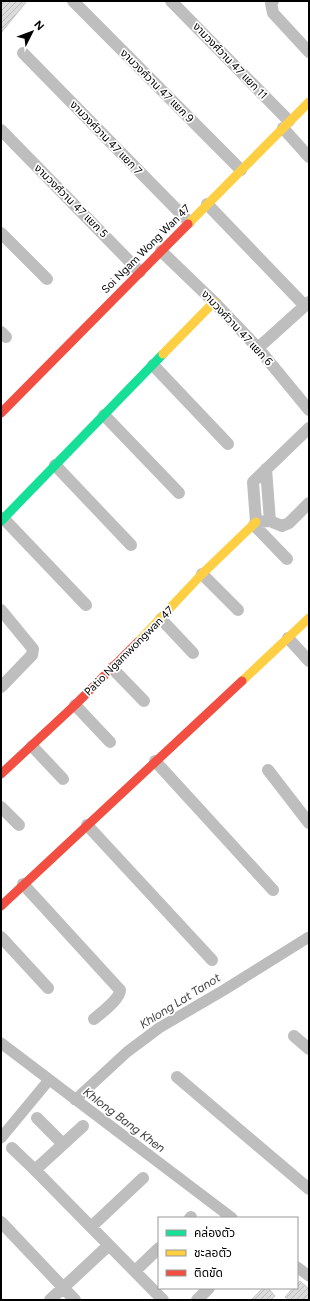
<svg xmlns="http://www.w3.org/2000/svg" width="310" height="1301" font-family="Figtree,'Noto Sans Thai',sans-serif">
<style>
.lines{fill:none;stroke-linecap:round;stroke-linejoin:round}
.canal{stroke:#bcbcbc;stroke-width:11}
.building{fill:url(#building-hatch);stroke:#c5c5c5}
.street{stroke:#bebebe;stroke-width:12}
.fast{stroke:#16e098;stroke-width:9}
.slow{stroke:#ffcf43;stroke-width:9}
.jam{stroke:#f24e42;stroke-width:9}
.labels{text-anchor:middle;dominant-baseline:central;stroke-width:3.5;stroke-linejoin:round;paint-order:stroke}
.street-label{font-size:11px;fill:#000;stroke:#fff}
.water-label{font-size:12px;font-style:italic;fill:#404040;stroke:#fff}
</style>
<defs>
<pattern id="building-hatch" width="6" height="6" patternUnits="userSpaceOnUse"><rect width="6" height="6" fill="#dcdcdc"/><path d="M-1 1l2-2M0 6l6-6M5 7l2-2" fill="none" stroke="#bbb"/></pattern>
</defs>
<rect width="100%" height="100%" fill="#fff"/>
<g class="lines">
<path class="canal" d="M1 1043 232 1218
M75 1100 127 1052 159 1028 224 990 309 937
M1 1138 49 1080
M297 1267 309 1276"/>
</g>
<path class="building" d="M1 1H27L1 33Z
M300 1281 309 1289V1300H289L285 1297 293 1288H297V1284Z
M263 1288H268L275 1296 271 1300H251Z"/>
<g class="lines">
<path class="street" d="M73 1 241 170
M171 1 289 121
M273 1 271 3 273 13 309 52
M23 53 189 222
M283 128 309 157
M1 130 140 272
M207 204 305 306
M1 233 47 279
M161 251 214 302 258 348 309 410
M1 332 6 337
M258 348 309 302
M153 365 228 444
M104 415 179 493
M55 465 131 545
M266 469 270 521 256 522 253 482 309 428
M3 518 86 605
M270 521 282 526 289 523 309 503
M254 525 287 559
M202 574 238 610
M1 610 33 649 32 655 1 687
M161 619 193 653
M288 638 309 661
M112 668 144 701
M75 705 110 742
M32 746 63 779
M155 761 273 890
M268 770 309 823
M1 807 19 825
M87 825 212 960
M23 884 120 990C120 999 101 1013 94 1019
M1 937 48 988
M294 1036 309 1049
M177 1077 309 1189
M37 1118 63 1144
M12 1148 35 1170 163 1300
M35 1170 83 1126
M190 1218 191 1217
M1 1222 75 1300
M91 1227 143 1178
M135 1271 159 1248
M50 1300 109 1245
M197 1300 209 1288"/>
<path class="fast" d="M1 521 163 354"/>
<path class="slow" d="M188 224 309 102
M163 354 214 302
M138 642 202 574 256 522
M242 681 309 618"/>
<path class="jam" d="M1 413 188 224
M1 774 75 705 138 642
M1 906 242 681"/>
</g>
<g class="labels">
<g class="street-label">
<text transform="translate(230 61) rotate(46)">งามวงศ์วาน 47 แยก 11</text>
<text transform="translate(157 86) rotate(45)">งามวงศ์วาน 47 แยก 9</text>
<text transform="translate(106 138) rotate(46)">งามวงศ์วาน 47 แยก 7</text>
<text transform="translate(71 201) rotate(45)">งามวงศ์วาน 47 แยก 5</text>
<text transform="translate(146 249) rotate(-45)">Soi Ngam Wong Wan 47</text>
<text transform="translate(237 328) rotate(47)">งามวงศ์วาน 47 แยก 6</text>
<text transform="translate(129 651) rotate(-45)">Patio Ngamwongwan 47</text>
</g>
<g class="water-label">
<text transform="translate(180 1001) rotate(-32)">Khlong Lat Tanot</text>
<text transform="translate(124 1120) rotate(37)">Khlong Bang Khen</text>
</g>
</g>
<rect width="310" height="1301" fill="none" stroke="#000000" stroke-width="4"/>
<rect x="158" y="1217" width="140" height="72" fill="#ffffff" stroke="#999999"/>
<rect x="166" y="1230" width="20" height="6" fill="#16e098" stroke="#999999"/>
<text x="194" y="1237" font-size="12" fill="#000000">คล่องตัว</text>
<rect x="166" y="1250" width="20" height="6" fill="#ffcf43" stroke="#999999"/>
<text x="194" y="1257" font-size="12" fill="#000000">ชะลอตัว</text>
<rect x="166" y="1270" width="20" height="6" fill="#f24e42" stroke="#999999"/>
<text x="194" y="1277" font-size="12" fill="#000000">ติดขัด</text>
<g transform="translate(32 32) rotate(48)" stroke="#ffffff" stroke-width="3" paint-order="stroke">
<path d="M0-3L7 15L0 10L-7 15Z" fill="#000000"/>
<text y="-6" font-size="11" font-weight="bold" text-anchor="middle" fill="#000000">N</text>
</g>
</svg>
